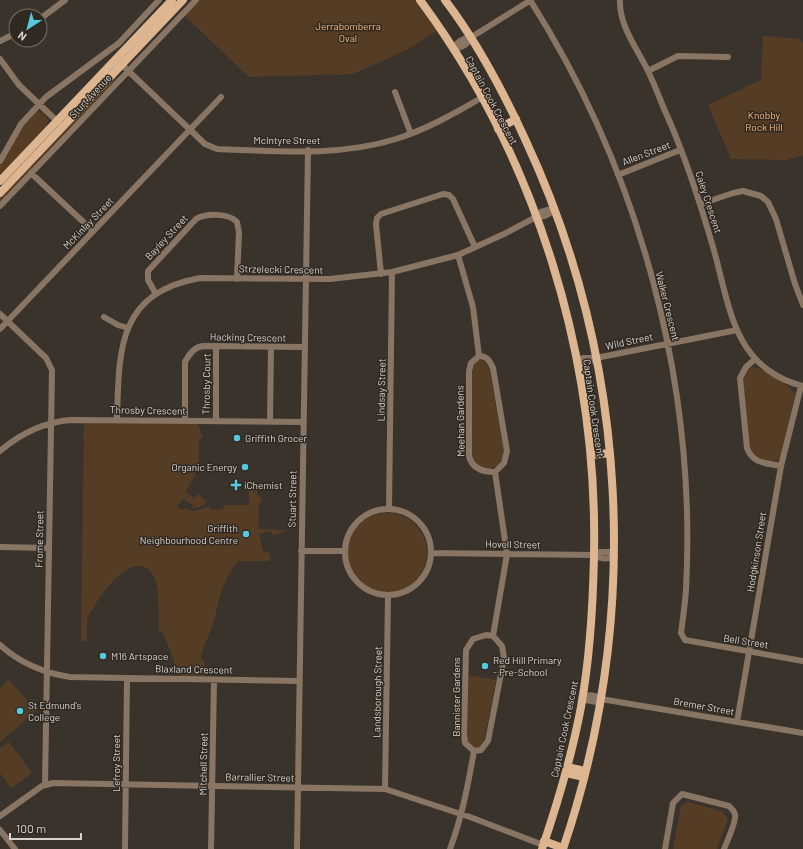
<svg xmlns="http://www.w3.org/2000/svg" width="803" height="849" font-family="Barlow,sans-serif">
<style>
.green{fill:#553d25}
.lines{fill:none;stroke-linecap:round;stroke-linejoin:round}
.minor{stroke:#897563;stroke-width:6}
.major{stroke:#ddb590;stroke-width:8}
.poi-dot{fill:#55cadf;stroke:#302922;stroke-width:1.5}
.labels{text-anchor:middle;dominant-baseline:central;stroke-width:3;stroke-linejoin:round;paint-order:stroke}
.park-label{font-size:10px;fill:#fbba7a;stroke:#302922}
.street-label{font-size:10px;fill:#d7d2ce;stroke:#302922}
.poi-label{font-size:10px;fill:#d7d2ce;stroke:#302922;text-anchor:start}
</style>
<rect width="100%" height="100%" fill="#3a332c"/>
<path class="green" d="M198 0H415L436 31 409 49 353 74 249 77 184 15Z
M763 36 799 39 803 43V155L787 160 731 159 708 105 761 80Z
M116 76 117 78 114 82 0 203V197Z
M36 111C41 110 47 116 48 121L46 127 0 177V165L21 129Z
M480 360 486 362 489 367 504 452 500 463 490 470 481 469 471 458V369L476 361Z
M750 367C762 367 790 384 795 395L780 458 775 463C763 460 756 459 750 448L743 381 745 373Z
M84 422 198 424 203 438 199 439V468L185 492 195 498 198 494 207 501C203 506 198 509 192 508L193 505 184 499 177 506 181 510 185 508 193 511 209 507H211V510L223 509 224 505H249V489H257L258 495 263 499 259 505 258 529 285 530V532L272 535 271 531 259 534 263 551 268 552 271 559 267 561H239C226 574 219 596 216 613 213 626 205 642 201 656V660H204V676H180L163 633 159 632C158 616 161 585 151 572 132 549 99 596 93 609 91 612 88 614 88 617 86 624 87 634 87 641H81Z
M347 553a40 40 0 1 1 80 0a40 40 0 1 1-80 0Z
M468 675 496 680 484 740 482 745 477 748 469 745 466 738Z
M9 680 36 711 0 742V688Z
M9 742 32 773 11 788 0 773V748Z
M688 802 723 812 728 819 717 849H673L681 806Z"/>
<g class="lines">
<path class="minor" d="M530 0C640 173 697 384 686 590 685 604 683 618 681 633L685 640
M620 0C619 25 636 47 647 69 654 83 659 97 665 111 686 157 701 205 715 254 722 280 729 317 742 340 755 364 777 380 803 386
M40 19 65 0
M0 41 16 33
M453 49C460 48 468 45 470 38L531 0
M453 49C456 43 463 37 470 38
M0 59 19 85 59 123
M120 63 205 144 217 149C275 151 339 157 396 139 427 129 454 114 481 98
M648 71 678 56 728 57
M395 92 411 134
M0 161 21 124 46 97 119 43 159 0
M31 173 93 231
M618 175 680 150
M701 204 733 193 743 191 761 196 768 202 776 219 795 284 803 305
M0 206 196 0
M536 217C545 217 549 215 555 208
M458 255 473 307 479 356
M381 274 376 224 377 218 381 214 443 194 449 195 453 199 475 247
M156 294 148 280V271L196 219C206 213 229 213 237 222L239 232 237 279
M0 314 46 358 52 370 45 785
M104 317 118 325 128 328
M0 329 221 97
M755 359 746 367 740 378 747 448C753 464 766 463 781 466
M577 362 585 364 596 358 737 330
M577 362 583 358H596
M117 420C119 350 117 293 200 278L330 279 392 272 458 255 504 234 536 217 541 212 555 208
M185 420V362C189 354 194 347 203 346L305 347
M216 421V347
M270 421 271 347
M0 451C20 434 45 422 71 420L303 422
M345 552a43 43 0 1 1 86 0a43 43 0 1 1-86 0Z
M389 509 392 272
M0 547 49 548
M301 551H344
M432 553 594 555C600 559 609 560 615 556L612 552H599L594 555
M685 640 803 661
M0 645C20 663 44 673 70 677L299 681
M582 697C588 694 597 695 601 699L803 733
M582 697 585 700 597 702 601 699
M737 722 781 466 801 386
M474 751 481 750 488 741 504 658 502 646 493 636
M385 789 388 596
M0 816 42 786 53 783 385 789 470 817 543 845
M0 830 15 849
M125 849 127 678
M211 849 214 680
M297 849 308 150
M450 849C462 817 468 785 474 751L465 743 464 734 466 650 473 639 486 635 493 636 507 554 495 472C483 472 472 469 469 456V371L471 363 479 356C487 356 490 361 493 368L507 451 504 463 495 472
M665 849 673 803 682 794 729 806C731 808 734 810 735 814 737 821 727 841 724 849"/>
<path class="major" d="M420 0C537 158 598 359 594 555 593 606 590 657 581 707 572 755 558 802 542 849
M445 0C477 42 503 91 525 139 629 362 642 616 563 849
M498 129 516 119
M0 181 172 0
M0 193 183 0
M591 455 610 453
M567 767 585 771
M566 773 584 777
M544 841 563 848"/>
</g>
<g class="poi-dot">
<circle cx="237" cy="438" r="4"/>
<circle cx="245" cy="467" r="4"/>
<path d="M234 479h4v4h4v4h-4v4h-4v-4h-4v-4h4z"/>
<circle cx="246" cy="534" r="4"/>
<circle cx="103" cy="656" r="4"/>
<circle cx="485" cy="666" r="4"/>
<circle cx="20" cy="711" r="4"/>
</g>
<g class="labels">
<g class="park-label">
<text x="348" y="26">Jerrabomberra<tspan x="348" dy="12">Oval</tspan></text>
<text x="764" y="115">Knobby<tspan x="764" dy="12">Rock Hill</tspan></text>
</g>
<g class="street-label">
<text transform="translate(90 96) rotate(-47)">Sturt Avenue</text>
<text transform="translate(492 100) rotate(62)">Captain Cook Crescent</text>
<text x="287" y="140">McIntyre Street</text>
<text transform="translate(646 153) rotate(-21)">Allen Street</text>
<text transform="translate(709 202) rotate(72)">Caley Crescent</text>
<text transform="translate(88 223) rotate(-46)">McKinlay Street</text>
<text transform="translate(166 237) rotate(-47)">Bayley Street</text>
<text transform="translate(281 269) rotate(1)">Strzelecki Crescent</text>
<text transform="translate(668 306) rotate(76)">Walker Crescent</text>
<text transform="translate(248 337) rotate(1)">Hacking Crescent</text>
<text transform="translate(629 341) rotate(-12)">Wild Street</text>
<text transform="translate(206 384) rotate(-89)">Throsby Court</text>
<text transform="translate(381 390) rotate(-89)">Lindsay Street</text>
<text transform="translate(594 408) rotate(82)">Captain Cook Crescent</text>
<text transform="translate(148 410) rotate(1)">Throsby Crescent</text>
<text transform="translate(460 421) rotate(-91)">Meehan Gardens</text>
<text transform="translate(292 499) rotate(-89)">Stuart Street</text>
<text transform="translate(39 539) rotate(-89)">Frome Street</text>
<text transform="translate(513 544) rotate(1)">Hovell Street</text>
<text transform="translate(756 552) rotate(-81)">Hodgkinson Street</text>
<text transform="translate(746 641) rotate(9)">Bell Street</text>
<text transform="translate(194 669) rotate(1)">Blaxland Crescent</text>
<text transform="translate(377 692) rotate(-89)">Landsborough Street</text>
<text transform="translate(456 697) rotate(-90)">Bannister Gardens</text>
<text transform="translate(704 706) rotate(10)">Bremer Street</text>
<text transform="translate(564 729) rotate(-78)">Captain Cook Crescent</text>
<text transform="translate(116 763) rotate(-90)">Lefroy Street</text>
<text transform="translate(203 764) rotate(-89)">Mitchell Street</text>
<text transform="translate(260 777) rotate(1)">Barrallier Street</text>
</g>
<g class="poi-label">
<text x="245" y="438">Griffith Grocer</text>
<text x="237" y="467" text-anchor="end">Organic Energy</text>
<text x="244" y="485">iChemist</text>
<text x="238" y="528" text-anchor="end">Griffith<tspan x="238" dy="12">Neighbourhood Centre</tspan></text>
<text x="111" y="656">M16 Artspace</text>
<text x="493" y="660">Red Hill Primary<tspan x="493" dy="12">- Pre-School</tspan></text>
<text x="28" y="705">St Edmund's<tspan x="28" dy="12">College</tspan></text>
</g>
</g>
<g transform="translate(28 28) rotate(216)"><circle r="19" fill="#302922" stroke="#736d67"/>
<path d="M0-3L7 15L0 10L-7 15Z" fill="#55cadf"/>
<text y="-6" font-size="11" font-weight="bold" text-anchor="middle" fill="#d7d2ce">N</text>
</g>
<path d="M10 833v6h71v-6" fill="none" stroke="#d7d2ce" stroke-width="2"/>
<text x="16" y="833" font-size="12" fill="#d7d2ce" stroke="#302922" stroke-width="3" paint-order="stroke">100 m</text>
</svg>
